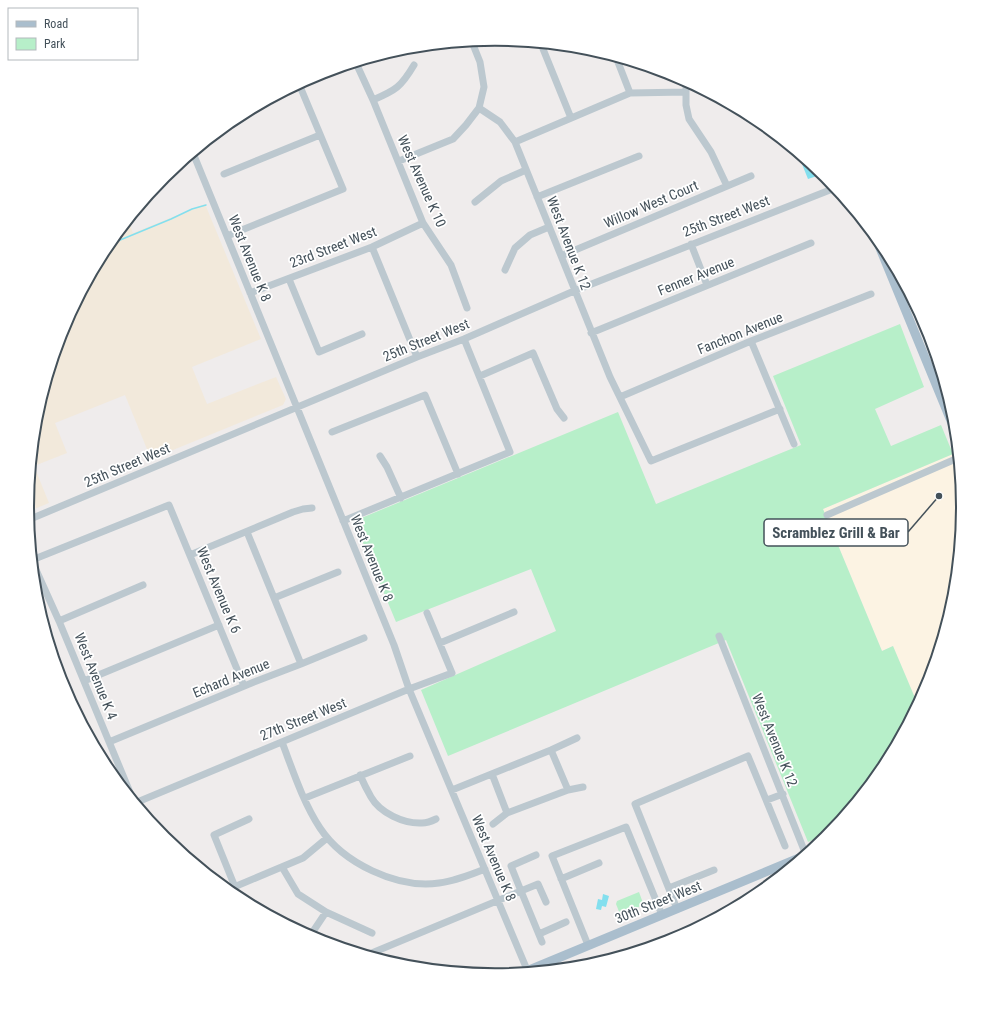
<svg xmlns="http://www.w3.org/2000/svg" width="990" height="1015" font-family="'Roboto Condensed',sans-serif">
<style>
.commercial{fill:#fcf3e3}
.green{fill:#b7efc9}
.sand{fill:#f2e9db}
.water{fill:#83dfee}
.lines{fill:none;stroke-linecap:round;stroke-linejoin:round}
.stream{stroke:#83dfee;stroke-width:1.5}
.minor{stroke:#bcc8cf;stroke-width:7}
.major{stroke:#aabecd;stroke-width:9}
.labels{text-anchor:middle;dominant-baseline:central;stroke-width:3.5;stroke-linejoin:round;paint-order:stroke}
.street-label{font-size:14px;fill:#44515a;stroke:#fff}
.rim{fill:none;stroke:#44515a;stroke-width:2}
.leader{fill:none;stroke:#44515a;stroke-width:1.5}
.callout-dot{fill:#44515a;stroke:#fff;stroke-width:1.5}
.callout{fill:#fff;stroke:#44515a;stroke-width:1.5}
.callout-label{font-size:15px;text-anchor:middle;font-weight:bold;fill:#44515a}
</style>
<rect width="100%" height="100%" fill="#efecec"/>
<path class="commercial" d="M953 454 959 470 963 508 954 599 927 687 918 705 893 646 882 651 823 509Z"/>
<path class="green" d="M900 324 924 387 875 409 891 446 941 425 953 454 823 509 882 651 893 646 918 705 884 768 831 832 808 842 726 640 448 756 421 690 556 631 531 569 396 622 354 521 618 412 656 504 801 445 773 376Z
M639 892 643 903 641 906 620 914 616 904 617 901Z"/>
<path class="sand" d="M205 204 261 339 192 367 207 404 276 377 286 399 283 405 151 459 125 395 55 423 67 453 34 466 49 503 27 512 36 416 63 328 106 247 128 220 133 233Z"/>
<path class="water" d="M798 154 823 174 808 179Z
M603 894 609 896 606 907 602 906 601 910 596 909 598 899 602 900Z"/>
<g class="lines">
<path class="stream" d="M108 245 171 219 192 209 206 205"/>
<path class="minor" d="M472 42 480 62 484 87 479 108 500 122 515 142 610 377 651 461 780 409
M541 44 571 118
M616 57 630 93
M356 63 373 100 423 223 451 265 467 308
M686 81V105L689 119 711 152 727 186
M373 100C396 90 401 87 414 65
M515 142 630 93 686 92
M193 153 394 645 409 689 528 972
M399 161 453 139 466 125 479 108
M224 174 320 135
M537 197 639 156
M475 202 501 181 526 170
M227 236 343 189 299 84
M691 244 707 285
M372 247 417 357
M561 256 751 176
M505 270 515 248 530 235 549 227
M289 279 319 352 362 334
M250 293 372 247 423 223
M591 333 811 243
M751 341 794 444
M480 376 533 353 557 409 564 418
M620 397 751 341 871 294
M332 432 425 395 458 474
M380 456 387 467 401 498
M827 515 958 458
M28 520 417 357 464 339 574 291 835 188
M343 521 510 452 464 339
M247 532 301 664
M190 555 293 512 303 509 312 508
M32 560 169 505 244 686
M32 561 59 621 134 802
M274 598 338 572
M59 621 143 585
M719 636 806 855
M440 643 514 612
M84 681 219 625
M109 742 254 682 301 664 364 638
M282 742C293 771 303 802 320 828 343 863 397 889 439 883 455 881 470 875 485 869
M551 750 568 790
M492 774 507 813
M360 775C363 782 367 790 371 797 380 813 404 824 422 823 426 823 432 821 436 819
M452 790 551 750 577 738
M305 798 410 756
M767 800 783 794
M135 803 409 689 452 673 427 613
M493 824 507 813 568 790 583 787
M282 867 298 894 326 912 372 933
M561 879 599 863
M235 887 214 835 249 819
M669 888 714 870
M227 890 303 858 327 838
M677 909 635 804 748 756 785 846
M539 934 566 922
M310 936 326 912
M542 942 521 891 538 884 546 902
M588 945 552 856 626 827 662 915
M367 955 521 891 511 866 536 855"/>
<path class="major" d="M875 236 956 433
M522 973 804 856"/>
</g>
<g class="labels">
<g class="street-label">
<text transform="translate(422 181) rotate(66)">West Avenue K 10</text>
<text transform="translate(651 204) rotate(-23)">Willow West Court</text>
<text transform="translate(726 216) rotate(-21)">25th Street West</text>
<text transform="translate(569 243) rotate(69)">West Avenue K 12</text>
<text transform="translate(333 247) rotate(-21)">23rd Street West</text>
<text transform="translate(250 258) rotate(68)">West Avenue K 8</text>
<text transform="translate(696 276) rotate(-22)">Fenner Avenue</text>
<text transform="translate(740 333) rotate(-22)">Fanchon Avenue</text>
<text transform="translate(426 340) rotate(-22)">25th Street West</text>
<text transform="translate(127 465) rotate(-23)">25th Street West</text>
<text transform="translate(372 558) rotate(68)">West Avenue K 8</text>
<text transform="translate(219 590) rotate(67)">West Avenue K 6</text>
<text transform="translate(96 676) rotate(68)">West Avenue K 4</text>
<text transform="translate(231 678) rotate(-22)">Echard Avenue</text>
<text transform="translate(303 719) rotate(-22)">27th Street West</text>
<text transform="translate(775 740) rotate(68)">West Avenue K 12</text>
<text transform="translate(494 858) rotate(67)">West Avenue K 8</text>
<text transform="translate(658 902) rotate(-22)">30th Street West</text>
</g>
</g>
<path d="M0 0H990V1015H0ZM34 507a461 461 0 1 1 922 0a461 461 0 1 1-922 0Z" fill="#fff" fill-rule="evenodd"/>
<path class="rim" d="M34 507a461 461 0 1 1 922 0a461 461 0 1 1-922 0Z"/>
<path class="leader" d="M939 496L908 532"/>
<circle class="callout-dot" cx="939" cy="496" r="4"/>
<rect class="callout" x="764" y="519" width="144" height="27" rx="4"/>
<g class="callout-label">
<text x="836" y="538">Scramblez Grill &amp; Bar</text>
</g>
<rect x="8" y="8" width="130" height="52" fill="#ffffff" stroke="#b4b9bd"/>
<rect x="16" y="21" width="20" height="6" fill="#aabecd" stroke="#b4b9bd"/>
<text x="44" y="28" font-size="12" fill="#44515a">Road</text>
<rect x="16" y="38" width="20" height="12" fill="#b7efc9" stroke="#b4b9bd"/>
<text x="44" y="48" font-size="12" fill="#44515a">Park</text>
</svg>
